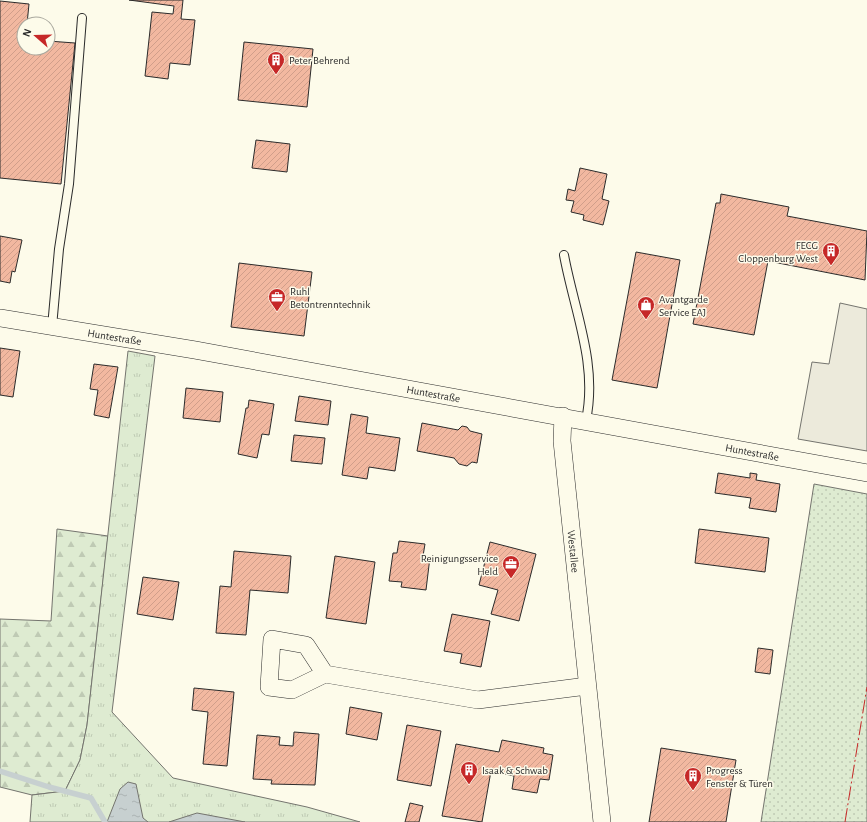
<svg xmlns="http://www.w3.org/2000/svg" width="867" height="822" font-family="'Alegreya Sans',sans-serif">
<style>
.grass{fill:url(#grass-dots);stroke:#74746e}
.forest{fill:url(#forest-firs);stroke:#74746e}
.park{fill:url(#park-tufts);stroke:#74746e}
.parking{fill:#eceadb;stroke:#74746e}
.water{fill:url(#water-ripples);stroke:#74746e}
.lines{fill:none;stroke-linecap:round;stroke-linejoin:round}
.stream{stroke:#c7d0d0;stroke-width:5.5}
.building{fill:url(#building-hatch);stroke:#2b2b2b}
.service-casing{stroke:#2b2b2b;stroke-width:10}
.minor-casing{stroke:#2b2b2b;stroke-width:18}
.service{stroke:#fdfbea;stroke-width:8}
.minor{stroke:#fdfbea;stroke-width:17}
.power{stroke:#c62828;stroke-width:1;stroke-dasharray:14 3 2 3;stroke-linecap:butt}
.labels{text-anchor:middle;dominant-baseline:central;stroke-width:3;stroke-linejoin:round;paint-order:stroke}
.poi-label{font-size:11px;fill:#2b2b2b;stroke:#fdfbea;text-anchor:start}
.street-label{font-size:11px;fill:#2b2b2b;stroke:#fdfbea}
</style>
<defs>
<pattern id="grass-dots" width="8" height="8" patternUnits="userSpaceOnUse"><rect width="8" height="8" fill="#deebd1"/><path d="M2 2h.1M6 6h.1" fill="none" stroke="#bfcab4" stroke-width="1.8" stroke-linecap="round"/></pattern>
<pattern id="forest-firs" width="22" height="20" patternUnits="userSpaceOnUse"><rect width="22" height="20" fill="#deebd1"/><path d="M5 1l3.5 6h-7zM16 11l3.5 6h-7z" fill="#bfcab4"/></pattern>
<pattern id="park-tufts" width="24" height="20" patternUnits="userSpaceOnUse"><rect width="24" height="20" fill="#deebd1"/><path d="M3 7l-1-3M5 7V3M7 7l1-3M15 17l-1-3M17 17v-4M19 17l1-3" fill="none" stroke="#bfcab4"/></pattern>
<pattern id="water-ripples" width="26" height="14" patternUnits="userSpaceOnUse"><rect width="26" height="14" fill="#c7d0d0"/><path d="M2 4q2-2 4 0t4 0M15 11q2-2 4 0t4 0" fill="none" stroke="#abb3b3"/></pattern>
<pattern id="building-hatch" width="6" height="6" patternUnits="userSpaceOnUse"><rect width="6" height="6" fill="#f2b8a0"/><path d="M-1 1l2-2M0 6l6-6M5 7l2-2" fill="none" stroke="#d09e8a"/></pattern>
</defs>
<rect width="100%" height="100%" fill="#fdfbea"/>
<path class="grass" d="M814 484 867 494V822H761Z"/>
<path class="forest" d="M57 529 108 536 87 725 80 760 65 791 32 795 0 787V619L51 621Z"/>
<path class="park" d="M128 351 155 356 112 712 173 778 307 807 360 822H30L32 795 65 791 80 760 87 725Z"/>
<path class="parking" d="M840 303 867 309V451L798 439 812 362 829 364Z"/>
<path class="water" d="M128 782 136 784 143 818 148 822H107L120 789Z
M197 813 245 822H169Z"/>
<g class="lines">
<path class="stream" d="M0 771 49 787 91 798 105 822"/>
</g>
<path class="building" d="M129 0H183L181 19 195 20 190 65 170 63 168 79 145 76 152 12 173 14 174 6Z
M0 1 29 4 27 24H24V48H48V41L75 43 61 184 0 178Z
M244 42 313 49 307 107 238 100Z
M256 140 290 144 287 172 252 168Z
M580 168 607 174 602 199 609 201 603 225 583 220 584 215 571 212 574 201 566 200 568 189 575 191Z
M721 194 789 207 787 216 867 231 865 280 768 261 754 335 693 324 716 203H720Z
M0 236 22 240 15 272 12 271 10 283 0 281Z
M636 252 680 260 657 388 612 380Z
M239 263 312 272 304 336 231 327Z
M0 348 20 351 13 397 0 395Z
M94 364 118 367 109 418 94 415 98 390 90 389Z
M186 388 223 392 220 422 183 418Z
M299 396 331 401 328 425 295 421Z
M249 400 274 404 269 435 262 434 257 458 238 454 246 408H248Z
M351 414 368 417 366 433 400 438 395 471 369 467 367 479 342 475Z
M422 423 458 430 462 426 467 427 470 431 482 434 477 463 472 462 467 466 459 464 454 458 417 451Z
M294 435 325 438 322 464 291 461Z
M718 473 750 478V473L757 474 756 480 780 484 776 512 749 508 751 498 715 493Z
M699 529 769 538 765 572 695 563Z
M399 541 425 544 423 556 430 557 426 590 401 587 402 582 389 581 393 553H397Z
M490 542 536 554 519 621 491 614 498 590 479 585Z
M234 551 291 556 288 593 250 590 246 635 216 633 220 586 231 587Z
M335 556 375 562 366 624 326 618Z
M143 577 179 582 173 620 137 614Z
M452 614 490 621 481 667 460 663 462 654 444 651Z
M758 648 773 650 770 674 755 672Z
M194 688 234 692 227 766 203 764 208 712 192 710Z
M350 707 382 713 377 740 346 734Z
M407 725 441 731 431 786 397 780Z
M294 732 319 734 315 785 271 784 272 780 253 779 257 735 280 737 279 745 293 746Z
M502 740 544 748 543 753 553 755 549 780 540 779 537 793 512 789 514 776 491 771 482 822 442 816 456 744 499 752Z
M661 748 736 760 726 822H649Z
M410 803 423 806 419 822H405Z"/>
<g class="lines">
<defs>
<path id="service" d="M564 255C574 310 598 364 586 420
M52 327 59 249 69 184 82 18"/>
<g id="minor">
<path id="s1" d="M0 318 195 350 867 473"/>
<path id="s2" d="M563 416 562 441 602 822"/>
<path d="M325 674 306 645 272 639 269 687 292 690 325 674 478 700 587 686"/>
</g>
</defs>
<use href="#service" class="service-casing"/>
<use href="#minor" class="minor-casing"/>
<use href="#service" class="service"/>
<use href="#minor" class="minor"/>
<path class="power" d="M845 822 867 687"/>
</g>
<defs>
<symbol id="building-pin" viewBox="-11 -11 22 30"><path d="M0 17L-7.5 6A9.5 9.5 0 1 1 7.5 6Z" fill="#c62828" stroke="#fdfbea"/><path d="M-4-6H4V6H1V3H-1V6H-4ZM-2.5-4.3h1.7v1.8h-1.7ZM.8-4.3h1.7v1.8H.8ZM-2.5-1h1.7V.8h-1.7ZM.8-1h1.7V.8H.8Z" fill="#fff"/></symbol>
<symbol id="office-pin" viewBox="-11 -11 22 30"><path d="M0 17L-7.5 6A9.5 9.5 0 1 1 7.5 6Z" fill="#c62828" stroke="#fdfbea"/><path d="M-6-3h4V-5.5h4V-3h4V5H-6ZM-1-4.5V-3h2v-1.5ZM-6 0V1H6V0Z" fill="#fff"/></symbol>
<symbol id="shop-pin" viewBox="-11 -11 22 30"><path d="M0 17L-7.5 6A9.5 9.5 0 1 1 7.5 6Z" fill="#c62828" stroke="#fdfbea"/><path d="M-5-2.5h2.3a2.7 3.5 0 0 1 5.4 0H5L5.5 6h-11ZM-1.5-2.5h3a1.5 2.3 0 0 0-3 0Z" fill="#fff"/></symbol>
</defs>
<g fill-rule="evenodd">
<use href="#building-pin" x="266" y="50" width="20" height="27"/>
<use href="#building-pin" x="821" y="241" width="20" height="27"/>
<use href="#office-pin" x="267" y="287" width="20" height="27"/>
<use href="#shop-pin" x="636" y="295" width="20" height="27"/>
<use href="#office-pin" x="501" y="554" width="20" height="27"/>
<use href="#building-pin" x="459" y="760" width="20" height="27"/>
<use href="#building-pin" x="683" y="766" width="20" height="27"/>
</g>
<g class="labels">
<g class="poi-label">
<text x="289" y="60">Peter Behrend</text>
<text x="818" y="245" text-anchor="end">FECG<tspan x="818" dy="13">Cloppenburg West</tspan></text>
<text x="290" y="291">Ruhl<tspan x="290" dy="13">Betontrenntechnik</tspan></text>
<text x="659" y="299">Avantgarde<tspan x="659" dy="13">Service EAJ</tspan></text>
<text x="498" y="558" text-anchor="end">Reinigungsservice<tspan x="498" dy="13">Held</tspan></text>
<text x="482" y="770">Isaak &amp; Schwab</text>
<text x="706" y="770">Progress<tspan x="706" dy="13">Fenster &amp; Türen</tspan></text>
</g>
<g class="street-label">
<text stroke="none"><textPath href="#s1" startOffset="116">Huntestraße</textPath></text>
<text stroke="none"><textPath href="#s1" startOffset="440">Huntestraße</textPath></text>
<text stroke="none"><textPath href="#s1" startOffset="764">Huntestraße</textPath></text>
<text stroke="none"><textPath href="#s2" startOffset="136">Westallee</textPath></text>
</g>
</g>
<g transform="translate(36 36) rotate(290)"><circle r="19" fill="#fdfbea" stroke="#a9a89e"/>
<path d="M0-3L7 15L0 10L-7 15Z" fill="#c62828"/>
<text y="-6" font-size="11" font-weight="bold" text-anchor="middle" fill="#2b2b2b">N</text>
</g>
</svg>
